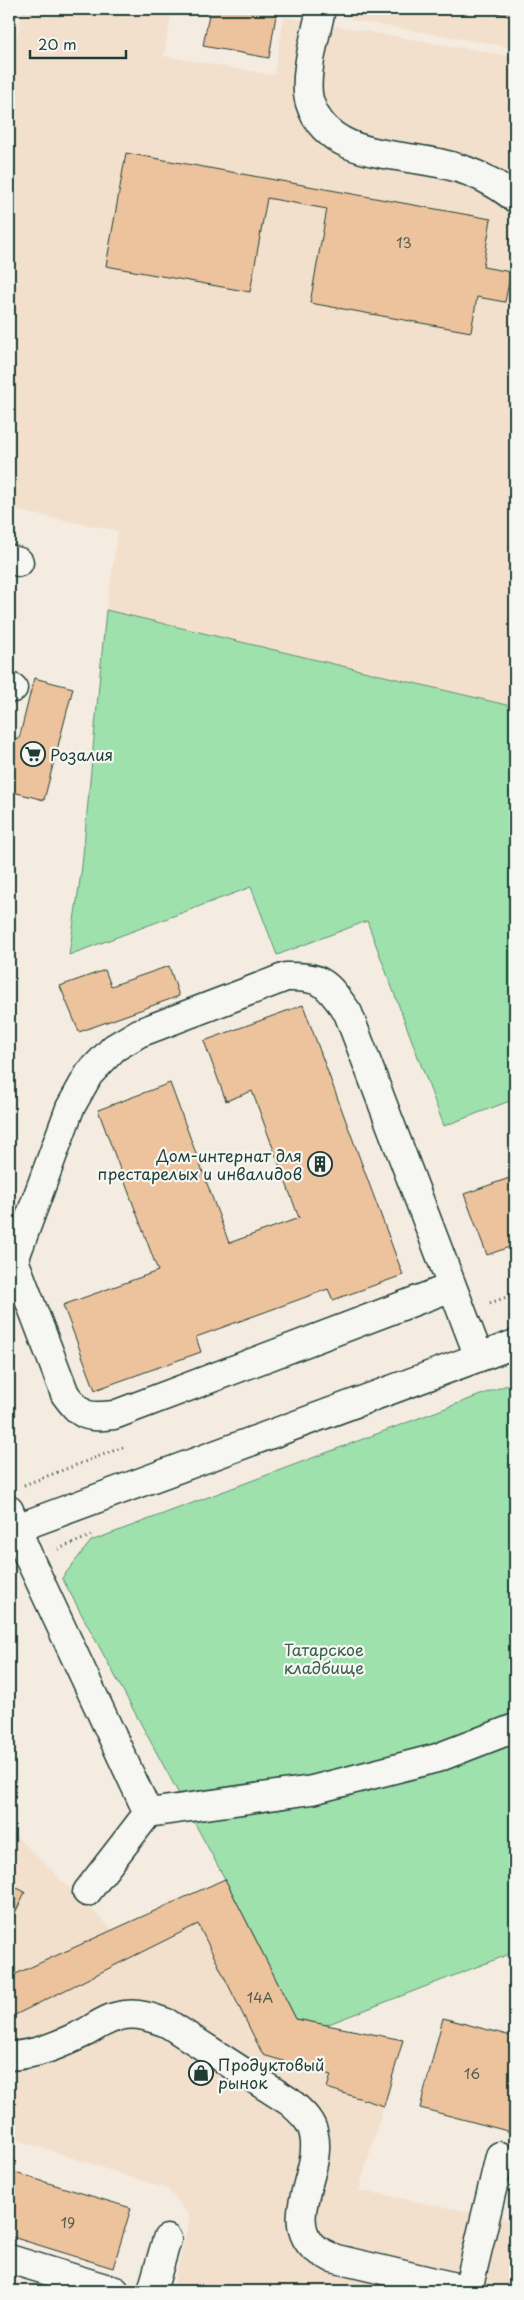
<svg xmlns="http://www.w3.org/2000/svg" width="524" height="2300" font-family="'Playpen Sans',sans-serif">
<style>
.built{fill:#f2e0cd}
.green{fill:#9ee1ad;stroke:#5e8f70}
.building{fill:#edc39d;stroke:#1f3d34}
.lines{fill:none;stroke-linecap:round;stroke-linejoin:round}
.minor-casing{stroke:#1f3d34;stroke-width:31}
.path{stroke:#1f3d34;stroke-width:3;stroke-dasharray:1 4;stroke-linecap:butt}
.minor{stroke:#f6f6f2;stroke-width:28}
.labels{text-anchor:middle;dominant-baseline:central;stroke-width:4.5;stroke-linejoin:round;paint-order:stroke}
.number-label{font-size:14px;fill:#525e4e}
.poi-label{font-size:16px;fill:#1f3d34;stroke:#f6f6f2;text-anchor:start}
.park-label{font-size:16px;fill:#385e4c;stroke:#f6f6f2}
</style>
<rect width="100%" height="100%" fill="#f4ece1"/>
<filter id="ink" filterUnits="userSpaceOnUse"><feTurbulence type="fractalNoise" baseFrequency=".02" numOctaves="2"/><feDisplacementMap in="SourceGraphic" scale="10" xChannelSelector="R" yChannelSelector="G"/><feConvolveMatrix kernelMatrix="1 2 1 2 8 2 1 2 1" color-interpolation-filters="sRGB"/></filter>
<g filter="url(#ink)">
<path class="built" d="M23 9H172L164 56 274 75 284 17 515 57V707L106 610 118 531 9 509V72Z
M353 9H515V48L351 20Z
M9 1829 113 1930 225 1879 296 2019 403 2040 359 2190 515 2221V2291H172L190 2217 167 2189 9 2137Z"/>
<path class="green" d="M106 610 515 707V1099L444 1126 367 921 277 955 251 887 69 955 82 866Z
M515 1382V1952L326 2025 296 2019 225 1879 62 1578 91 1541Z"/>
<path class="building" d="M210 9H277L269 58 203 46Z
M477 9H515V17Z
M126 153 491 219 483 267 511 272 505 302 477 297 471 332 310 303 327 209 267 198 250 292 106 266Z
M34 678 73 688 44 800 9 791 11 769H9V737L19 739Z
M169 966 179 996 79 1032 60 986 105 970 111 986Z
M303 1005 403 1275 333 1300 328 1289 196 1337 201 1352 95 1390 63 1305 158 1271 98 1110 170 1083 229 1243 299 1218 252 1091 226 1101 204 1041Z
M515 1176V1245L487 1255 464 1194Z
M225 1879 296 2019 403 2040 384 2106 327 2088 331 2075 263 2055 198 1924 9 2018V1977Z
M9 1884 25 1892 9 1926Z
M443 2018 515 2037V2133L420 2108Z
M9 2171 131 2208 113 2268 9 2236Z"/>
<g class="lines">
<defs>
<path id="minor" d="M321 9C316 34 302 79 310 103 328 161 404 152 451 166 475 172 496 183 515 198
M9 559 19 562
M9 687 13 688
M14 1260 65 1394C82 1417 86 1418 114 1415L452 1287
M9 1274 70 1108 89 1074 114 1048 139 1033 286 977C324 976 327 984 348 1013L479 1357
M9 1510 30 1560 148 1813 87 1892
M9 1531 515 1344
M148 1813 312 1790 437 1758 515 1728
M9 2056C37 2055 61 2044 86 2032 98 2025 111 2016 125 2015 139 2013 153 2018 167 2023L290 2102C300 2111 312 2121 314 2135 322 2171 284 2216 312 2246 317 2251 326 2254 332 2258L468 2290 500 2156
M9 2259 115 2291
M152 2291 167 2239"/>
</defs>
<use href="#minor" class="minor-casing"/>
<path class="path" d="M490 1303 515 1294
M24 1485 126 1446
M58 1549 91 1536"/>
<use href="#minor" class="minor"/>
</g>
</g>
<defs>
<symbol id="supermarket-ring" viewBox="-11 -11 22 22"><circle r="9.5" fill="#f6f6f2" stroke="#1f3d34" stroke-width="1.5"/><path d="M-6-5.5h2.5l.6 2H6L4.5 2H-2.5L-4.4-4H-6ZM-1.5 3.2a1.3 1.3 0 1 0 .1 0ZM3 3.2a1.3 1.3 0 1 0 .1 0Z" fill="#1f3d34"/></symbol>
<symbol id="building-ring" viewBox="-11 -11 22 22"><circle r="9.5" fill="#f6f6f2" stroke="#1f3d34" stroke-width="1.5"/><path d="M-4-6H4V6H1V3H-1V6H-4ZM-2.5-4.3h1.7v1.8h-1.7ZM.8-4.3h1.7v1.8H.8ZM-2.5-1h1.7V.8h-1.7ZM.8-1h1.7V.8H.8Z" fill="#1f3d34"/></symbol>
<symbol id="shop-ring" viewBox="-11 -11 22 22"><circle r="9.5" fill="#f6f6f2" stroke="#1f3d34" stroke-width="1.5"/><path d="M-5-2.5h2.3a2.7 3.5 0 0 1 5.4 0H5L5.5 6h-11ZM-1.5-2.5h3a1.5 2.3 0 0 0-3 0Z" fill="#1f3d34"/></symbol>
</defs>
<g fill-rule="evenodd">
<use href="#supermarket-ring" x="19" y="740" width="28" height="28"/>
<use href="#building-ring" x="306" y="1150" width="28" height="28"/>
<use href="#shop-ring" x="187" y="2059" width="28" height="28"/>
</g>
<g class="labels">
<g class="number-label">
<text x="404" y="242">13</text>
<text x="260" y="1997">14А</text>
<text x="472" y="2073">16</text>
<text x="68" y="2222">19</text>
</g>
<g class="poi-label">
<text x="50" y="754">Розалия</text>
<text x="302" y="1155" text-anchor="end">Дом-интернат для<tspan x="302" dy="18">престарелых и инвалидов</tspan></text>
<text x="218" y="2064">Продуктовый<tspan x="218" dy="18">рынок</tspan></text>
</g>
<g class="park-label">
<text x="324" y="1649">Татарское<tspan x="324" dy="18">кладбище</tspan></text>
</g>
</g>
<rect width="524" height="2300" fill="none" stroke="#f6f6f2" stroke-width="30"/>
<rect x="15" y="15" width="494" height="2270" fill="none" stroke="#1f3d34" stroke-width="2" filter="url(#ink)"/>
<path d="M30 50v8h96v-8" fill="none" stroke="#1f3d34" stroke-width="2.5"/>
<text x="38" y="50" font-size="15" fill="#1f3d34" stroke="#f6f6f2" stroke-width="4" paint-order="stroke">20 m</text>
</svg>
